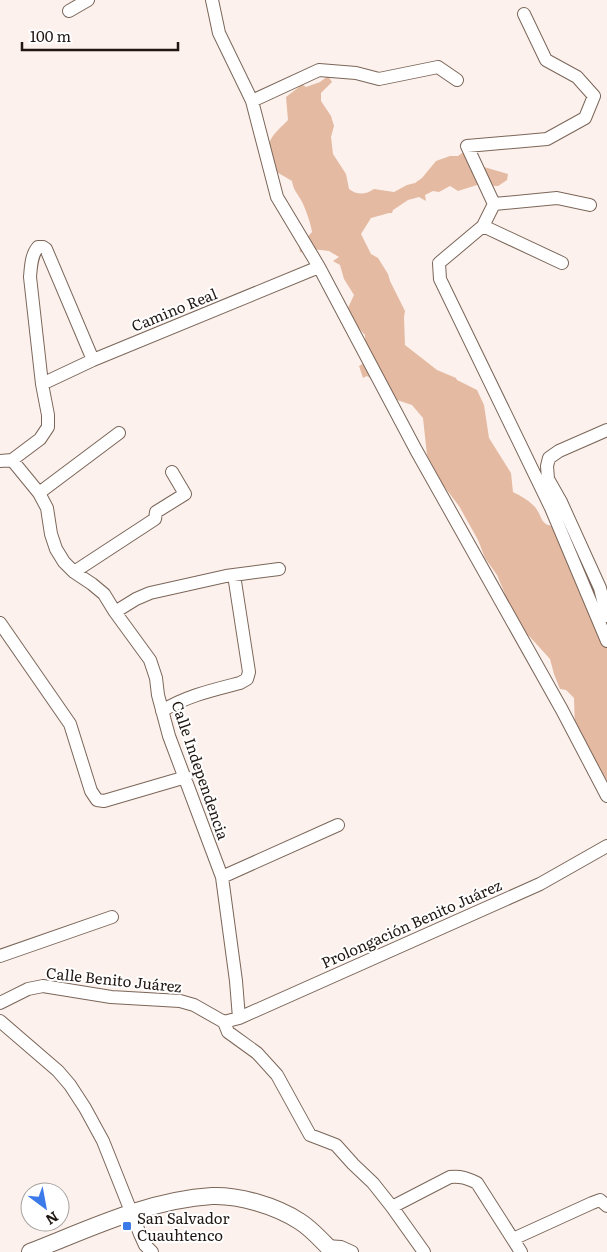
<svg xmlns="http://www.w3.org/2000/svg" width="607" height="1252" font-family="Literata,serif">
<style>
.green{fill:#e4baa2}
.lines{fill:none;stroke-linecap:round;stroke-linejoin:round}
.minor-casing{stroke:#7b6659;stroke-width:14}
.major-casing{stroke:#7b6659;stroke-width:18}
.minor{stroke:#fff;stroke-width:12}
.major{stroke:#fff;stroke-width:16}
.poi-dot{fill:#3c7ae9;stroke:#fff;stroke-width:2}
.labels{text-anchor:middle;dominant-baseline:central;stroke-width:4;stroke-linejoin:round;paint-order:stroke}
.street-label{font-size:15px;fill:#201712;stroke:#fff}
.poi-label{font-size:15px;fill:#201712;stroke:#fff;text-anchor:start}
</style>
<rect width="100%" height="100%" fill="#fcf1ec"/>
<path class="green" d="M328 76 332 82 321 93V101L331 116 334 126 331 137 333 154 346 174 349 189C357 195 365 195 374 189L394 192 407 185 415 183 422 178 436 161 450 156H458L465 151 482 163 484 167 508 174 507 180 498 186 477 185 458 191 450 186 439 192 433 191 425 195 426 201 419 197 408 200 393 210 392 213H389L371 218 361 234 371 254 378 258 388 274 390 281 405 311 404 317 405 345 437 370 456 378 457 380 477 390 484 405 489 438 511 473 513 492C521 496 528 500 534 506 543 515 539 527 557 526L573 539 607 622V801L575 733 574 698 566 690 560 689 554 674 550 659 530 637 512 622 505 594 497 575 485 558 478 540 459 506 443 485 427 455 423 418 412 405 397 400 382 385 367 376 363 378 359 366 366 362 365 335 347 315 348 308 354 295 344 279 340 265 333 261 339 257 329 251 312 249 307 253 300 252 299 246 312 232C311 224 305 207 301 200 297 193 293 189 292 181L275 171C266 140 266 142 288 120L286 97 299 87 300 83 306 87 320 82Z"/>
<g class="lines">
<defs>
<path id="minor" d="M212 0 219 33 252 101 277 197 319 267 416 450 562 710 607 796
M69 11 88 0
M524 14 546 60 577 77 594 96 585 118 547 139 467 146 494 204 483 226 439 263 440 279 551 508 607 641
M252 101 319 70 356 73 379 79 438 67 457 80
M494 204 557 198 590 205
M483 226 562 263
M42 384 93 360 319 267
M607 430 559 451 549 458 547 466 548 479 561 502 600 588 607 616
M12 460 39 493 47 508 51 534 56 549 64 562 74 572 92 584 104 594 115 612 150 660 156 678 158 695 169 736 222 877 236 981 239 1018
M0 461 12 460 40 439 48 427V415L42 384 30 277C31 267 31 255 38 247H43L46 249 93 360
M39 493 119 433
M74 572 155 519 156 512 185 494 172 472
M115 612 136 599 150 593 226 576 279 569
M0 623 70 724 91 791 97 800 104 801 186 777
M162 711C186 696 213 690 240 683L247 679 249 672 234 575
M222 877 338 825
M0 956 112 917
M0 1003 28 989 43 986 111 997 180 1001 194 1005 224 1022
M0 1021 58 1071 70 1085 85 1108 103 1141 140 1234 145 1245 152 1252
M224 1022 239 1018 540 884 607 846
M224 1022 228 1032 257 1053 277 1075 310 1135 336 1145 353 1164 373 1183 392 1207
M513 1239 592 1203 600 1200 607 1206
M326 1246 341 1247 352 1252
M424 1252 392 1207 450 1177C461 1176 467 1178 477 1183L521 1252"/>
<path id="major" d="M30 1252C89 1229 148 1200 212 1196 239 1195 276 1206 299 1221 311 1228 323 1242 333 1252"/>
</defs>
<use href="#minor" class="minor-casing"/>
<use href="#major" class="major-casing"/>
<use href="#minor" class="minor"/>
<use href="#major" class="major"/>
</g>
<rect class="poi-dot" x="122" y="1221" width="10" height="10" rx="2.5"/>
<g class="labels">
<g class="street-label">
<text transform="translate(174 309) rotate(-22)">Camino Real</text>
<text transform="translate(201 770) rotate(71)">Calle Independencia</text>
<text transform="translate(411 923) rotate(-24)">Prolongación Benito Juárez</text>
<text transform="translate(114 979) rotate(6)">Calle Benito Juárez</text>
</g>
<g class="poi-label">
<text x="137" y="1217">San Salvador<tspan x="137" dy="17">Cuauhtenco</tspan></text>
</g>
</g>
<g transform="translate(45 1207) rotate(148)"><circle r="24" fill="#ffffff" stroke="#a6a2a0"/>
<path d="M0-4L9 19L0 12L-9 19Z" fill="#3c7ae9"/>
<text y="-8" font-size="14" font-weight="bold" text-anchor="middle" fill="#201712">N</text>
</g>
<path d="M22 42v8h156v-8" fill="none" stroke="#201712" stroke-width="2.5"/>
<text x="30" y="42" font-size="15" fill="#201712" stroke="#ffffff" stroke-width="4" paint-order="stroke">100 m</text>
</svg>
